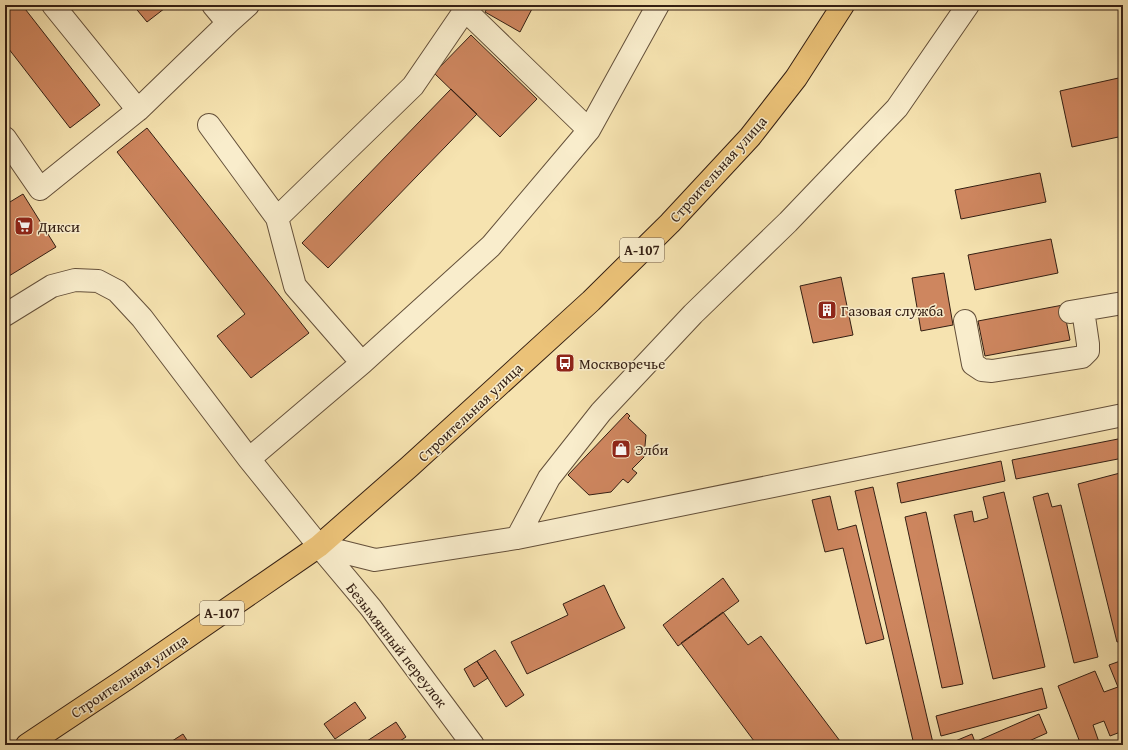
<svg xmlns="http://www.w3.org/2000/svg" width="1128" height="750" font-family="'Gentium Book Plus',serif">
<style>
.building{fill:#ce865f;stroke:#341f13}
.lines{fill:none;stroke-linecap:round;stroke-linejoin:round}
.minor-casing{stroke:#64503a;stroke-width:24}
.highway-casing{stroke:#341f13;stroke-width:24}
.minor{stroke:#f9edcc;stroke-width:22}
.highway{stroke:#ebc278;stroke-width:22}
.labels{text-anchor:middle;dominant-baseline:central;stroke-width:3;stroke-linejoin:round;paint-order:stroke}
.shield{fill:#f9edcc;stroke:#6f5d4a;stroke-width:1}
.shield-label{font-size:14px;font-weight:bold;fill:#341f13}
.street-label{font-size:15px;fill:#341f13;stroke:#f9edcc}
.poi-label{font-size:15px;fill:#341f13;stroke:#f9edcc;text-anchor:start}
</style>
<rect width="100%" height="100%" fill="#f6e3b0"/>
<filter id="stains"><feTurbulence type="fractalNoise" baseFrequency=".005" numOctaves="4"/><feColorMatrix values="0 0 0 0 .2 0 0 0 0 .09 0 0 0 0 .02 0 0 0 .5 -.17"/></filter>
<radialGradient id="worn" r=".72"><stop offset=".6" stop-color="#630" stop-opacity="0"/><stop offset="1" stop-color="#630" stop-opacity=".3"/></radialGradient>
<path class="building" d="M5 5H22L100 105 70 128 5 44Z
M133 5H169L147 22Z
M489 5H534L520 32 485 12Z
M471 35 537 99 500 137 434 73Z
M1123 77V136L1072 147 1060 91Z
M451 89 477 114 328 268 302 243Z
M147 128 309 333 251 378 217 336 245 314 117 152Z
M1040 173 1046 202 961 219 955 190Z
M23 194 56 247 9 276 5 270V205Z
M1051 239 1058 273 975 290 968 255Z
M944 273 953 325 921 331 912 278Z
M841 277 853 335 813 343 800 286Z
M1063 305 1070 340 985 356 978 321Z
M627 413 630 416 628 418 646 435 644 457 632 469 637 473 628 483 623 479 611 492 589 495 568 475Z
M1123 438V458L1016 479 1012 460Z
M1001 461 1005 481 901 503 897 483Z
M1120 473 1123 484V641L1117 642 1078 484Z
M873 487 933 743 922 745H914L889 638 855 491Z
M1004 492 1045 667 993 679 954 515 972 511 974 522 988 518 983 497Z
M1048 493 1052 507 1061 505 1098 657 1074 663 1033 497Z
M830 496 838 530 856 525 884 639 866 644 843 548 825 552 812 500Z
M926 512 963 684 942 688 905 517Z
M723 578 739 601 678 646 663 625Z
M604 585 618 615 625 628 527 674 511 642 568 615 563 604Z
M723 612 748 645 761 636 843 745H757L681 643Z
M495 650 524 695 506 707 477 661Z
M1123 660V731L1110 736 1104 721 1093 725 1100 745H1081L1058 686 1095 671 1104 692 1118 687 1109 665Z
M477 661 488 678 474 687 464 669Z
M1042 688 1047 708 941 736 936 716Z
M355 702 366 718 335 739 324 724Z
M1039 714 1047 733 1020 745H954L953 742 972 734 975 742Z
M396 722 406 737 394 745H361Z
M183 734 190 745H166Z"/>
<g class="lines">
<defs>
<path id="minor" d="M213 5 228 23
M138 110 228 23 248 5
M209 125 277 218 295 286 362 363
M5 138 40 189 138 110 53 5
M277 218 413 86 465 10 589 130
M1070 312 1123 303
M5 315 52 286 75 280 98 281 117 291 142 318 249 459 319 546 371 608 473 745
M965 321 973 364 982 370 992 371 1082 357 1088 351V344L1083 310
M249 459 362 363 491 246 589 130 658 5
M517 538 549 478 601 412 693 314 788 222 897 108 968 5
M319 546 375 560 517 538 1123 415"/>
<path id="highway" d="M27 745 126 679 319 546 409 467 591 301 670 223 750 137 796 78 843 5"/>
</defs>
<use href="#minor" class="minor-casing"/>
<use href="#highway" class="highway-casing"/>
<use href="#minor" class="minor"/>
<use href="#highway" class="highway"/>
</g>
<defs>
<symbol id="supermarket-square" viewBox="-11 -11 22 22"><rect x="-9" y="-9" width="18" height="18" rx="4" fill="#8f2418" stroke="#f9edcc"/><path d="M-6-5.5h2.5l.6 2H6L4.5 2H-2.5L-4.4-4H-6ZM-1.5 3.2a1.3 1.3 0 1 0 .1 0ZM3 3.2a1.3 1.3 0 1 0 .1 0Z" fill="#fff"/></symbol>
<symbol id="building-square" viewBox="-11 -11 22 22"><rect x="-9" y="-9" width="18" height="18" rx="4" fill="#8f2418" stroke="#f9edcc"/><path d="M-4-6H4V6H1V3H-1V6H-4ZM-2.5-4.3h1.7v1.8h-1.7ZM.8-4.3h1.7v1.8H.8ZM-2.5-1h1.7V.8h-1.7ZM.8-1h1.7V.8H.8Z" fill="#fff"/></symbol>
<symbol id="bus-square" viewBox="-11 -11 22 22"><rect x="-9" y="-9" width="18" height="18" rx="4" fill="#8f2418" stroke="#f9edcc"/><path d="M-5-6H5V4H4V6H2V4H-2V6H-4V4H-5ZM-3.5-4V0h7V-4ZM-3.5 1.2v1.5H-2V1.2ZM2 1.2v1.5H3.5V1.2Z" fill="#fff"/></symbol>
<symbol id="shop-square" viewBox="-11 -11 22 22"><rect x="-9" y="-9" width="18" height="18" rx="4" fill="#8f2418" stroke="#f9edcc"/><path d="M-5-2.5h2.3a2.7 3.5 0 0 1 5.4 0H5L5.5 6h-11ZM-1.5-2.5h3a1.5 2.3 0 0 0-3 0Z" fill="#fff"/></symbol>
</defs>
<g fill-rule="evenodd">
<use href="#supermarket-square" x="13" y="215" width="22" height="22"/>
<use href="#building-square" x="816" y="299" width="22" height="22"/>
<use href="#bus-square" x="554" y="352" width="22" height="22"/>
<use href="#shop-square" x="610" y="438" width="22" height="22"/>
</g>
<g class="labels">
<g class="shield">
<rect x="620" y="238" width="44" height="24" rx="3"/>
<rect x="200" y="601" width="44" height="24" rx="3"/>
</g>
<g class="shield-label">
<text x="642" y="250">А-107</text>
<text x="222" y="613">А-107</text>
</g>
<g class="street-label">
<text transform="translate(718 169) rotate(-48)">Строительная улица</text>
<text transform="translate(470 412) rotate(-43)">Строительная улица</text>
<text transform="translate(397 645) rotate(52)">Безымянный переулок</text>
<text transform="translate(129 676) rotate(-34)">Строительная улица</text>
</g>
<g class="poi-label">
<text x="38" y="226">Дикси</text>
<text x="841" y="310">Газовая служба</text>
<text x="579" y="363">Москворечье</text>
<text x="635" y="449">Элби</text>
</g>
</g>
<rect width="1128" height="750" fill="none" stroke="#f6e3b0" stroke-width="20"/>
<rect x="6" y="6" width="1116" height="738" fill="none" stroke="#341f13" stroke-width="2"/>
<rect x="10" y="10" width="1108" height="730" fill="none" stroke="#341f13"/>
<rect width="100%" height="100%" filter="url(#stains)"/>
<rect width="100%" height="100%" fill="url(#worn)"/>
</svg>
